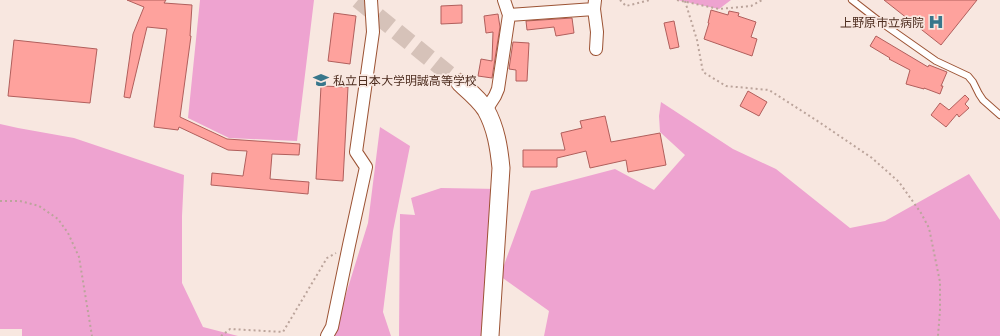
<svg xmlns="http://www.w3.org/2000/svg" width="1000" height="336" font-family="Commissioner,'Noto Sans JP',sans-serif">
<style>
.green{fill:#eea3d0}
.building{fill:#fea29d;stroke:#b15f5c}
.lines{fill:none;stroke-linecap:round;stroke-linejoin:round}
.secondary-tunnel{stroke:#d6c2b9;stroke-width:17;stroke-dasharray:17 8;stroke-linecap:butt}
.lane-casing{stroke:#9c5334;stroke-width:8}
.street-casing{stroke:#9c5334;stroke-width:14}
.secondary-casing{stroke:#9c5334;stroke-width:19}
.path{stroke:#bba49b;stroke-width:2;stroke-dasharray:2 3;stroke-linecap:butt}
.lane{stroke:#fff;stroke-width:6}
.street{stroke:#fff;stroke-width:12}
.secondary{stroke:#fff;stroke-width:17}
.labels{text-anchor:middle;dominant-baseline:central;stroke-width:3.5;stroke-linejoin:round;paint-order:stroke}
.poi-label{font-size:12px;fill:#4d2d1f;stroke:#f8e7e0;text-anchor:end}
</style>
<rect width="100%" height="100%" fill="#f8e7e0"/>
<path class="green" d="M200 0H314L297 141 229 138 188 118Z
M677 0H731L719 9Z
M661 102 733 149 776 169 850 228 885 221 969 174 1000 220V336H544L549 311 500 276 531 191 615 169 654 190 685 155 660 132 659 116Z
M0 124 18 128 74 138 184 175 182 216V283L203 327 238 336H22V329H0Z
M380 127 410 146 393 231 383 312 391 336H333L368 223Z
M441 188 499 189 490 336H399L400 214 415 215 411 198Z"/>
<path class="building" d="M127 0H166L164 3 192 5 190 36H191L180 117 227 139 300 144 299 155 272 154 270 179 309 182 308 194 211 185 212 173 243 176 247 151 228 150 179 127 178 130 154 127 167 29 147 27 130 98 124 97 133 34 144 7Z
M884 0H977L941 45Z
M462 5V23L441 24V6Z
M711 10 728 15 729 11 739 13 738 16 756 22 751 37 757 39 752 56 704 39 709 23H708Z
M334 13 356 16 350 64 328 61Z
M498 14 500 27 492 78 478 76 481 59 492 61 493 32 486 33 484 16Z
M572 18 574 33 556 36 554 27 527 30 526 21Z
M674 21 679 47 670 49 664 23Z
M876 36 928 67 929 65 947 72 941 86H943L940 94 924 88V89L906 84 910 70 889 59 890 58 870 46Z
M14 40 97 49 90 103 8 96Z
M513 42 529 43 527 81H516V70L509 69Z
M321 86 348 87 343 181 316 179Z
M748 91 767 102 759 116 740 106Z
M965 95 969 99 965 104 969 108 959 117 957 114 946 127 931 115 940 103 949 110Z
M605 116 611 142 660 133 666 165 628 172 626 160 590 168 586 151 557 158V167H523V150H565L561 133 582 128 580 121Z"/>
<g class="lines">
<path class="secondary-tunnel" d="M358 0 460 83"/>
<defs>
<path id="lane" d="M852 0 879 21 936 61 968 76 973 82 979 94 983 100 1000 115"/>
<path id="street" d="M595 0 594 9 597 32 596 49
M509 15 594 9
M486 110 495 96 498 89 509 15 504 0
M327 336 332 327 349 245 366 167 356 152 373 32 371 0"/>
<path id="secondary" d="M460 83C469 91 480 100 486 110 496 128 499 148 501 168L490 336"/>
</defs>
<use href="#lane" class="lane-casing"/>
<use href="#street" class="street-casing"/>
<use href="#secondary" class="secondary-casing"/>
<path class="path" d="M620 0 626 6 650 0
M677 0 719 9 751 6 762 0
M685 1 697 40 703 72 726 86 769 90 816 120 872 158 899 182 921 213 929 228 940 282V310L938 336
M0 201H20L39 206 58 219 68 233 79 257 92 336
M221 336 230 329 283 332 327 258 336 253"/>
<use href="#lane" class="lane"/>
<use href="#street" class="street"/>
<use href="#secondary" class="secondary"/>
</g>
<defs>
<symbol id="hospital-bare" viewBox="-9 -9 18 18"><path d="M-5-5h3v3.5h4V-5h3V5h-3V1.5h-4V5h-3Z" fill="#38768b" stroke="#f8e7e0" stroke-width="2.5" paint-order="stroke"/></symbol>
<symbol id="school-bare" viewBox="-9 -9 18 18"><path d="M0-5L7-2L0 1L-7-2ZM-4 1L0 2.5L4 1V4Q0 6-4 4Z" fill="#38768b" stroke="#f8e7e0" stroke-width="2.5" paint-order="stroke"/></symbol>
</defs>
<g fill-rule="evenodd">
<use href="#hospital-bare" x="925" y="11" width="22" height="22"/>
<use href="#school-bare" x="310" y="69" width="22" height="22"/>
</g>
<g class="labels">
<g class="poi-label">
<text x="924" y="22">上野原市立病院</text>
<text x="333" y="80" text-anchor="start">私立日本大学明誠高等学校</text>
</g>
</g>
</svg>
